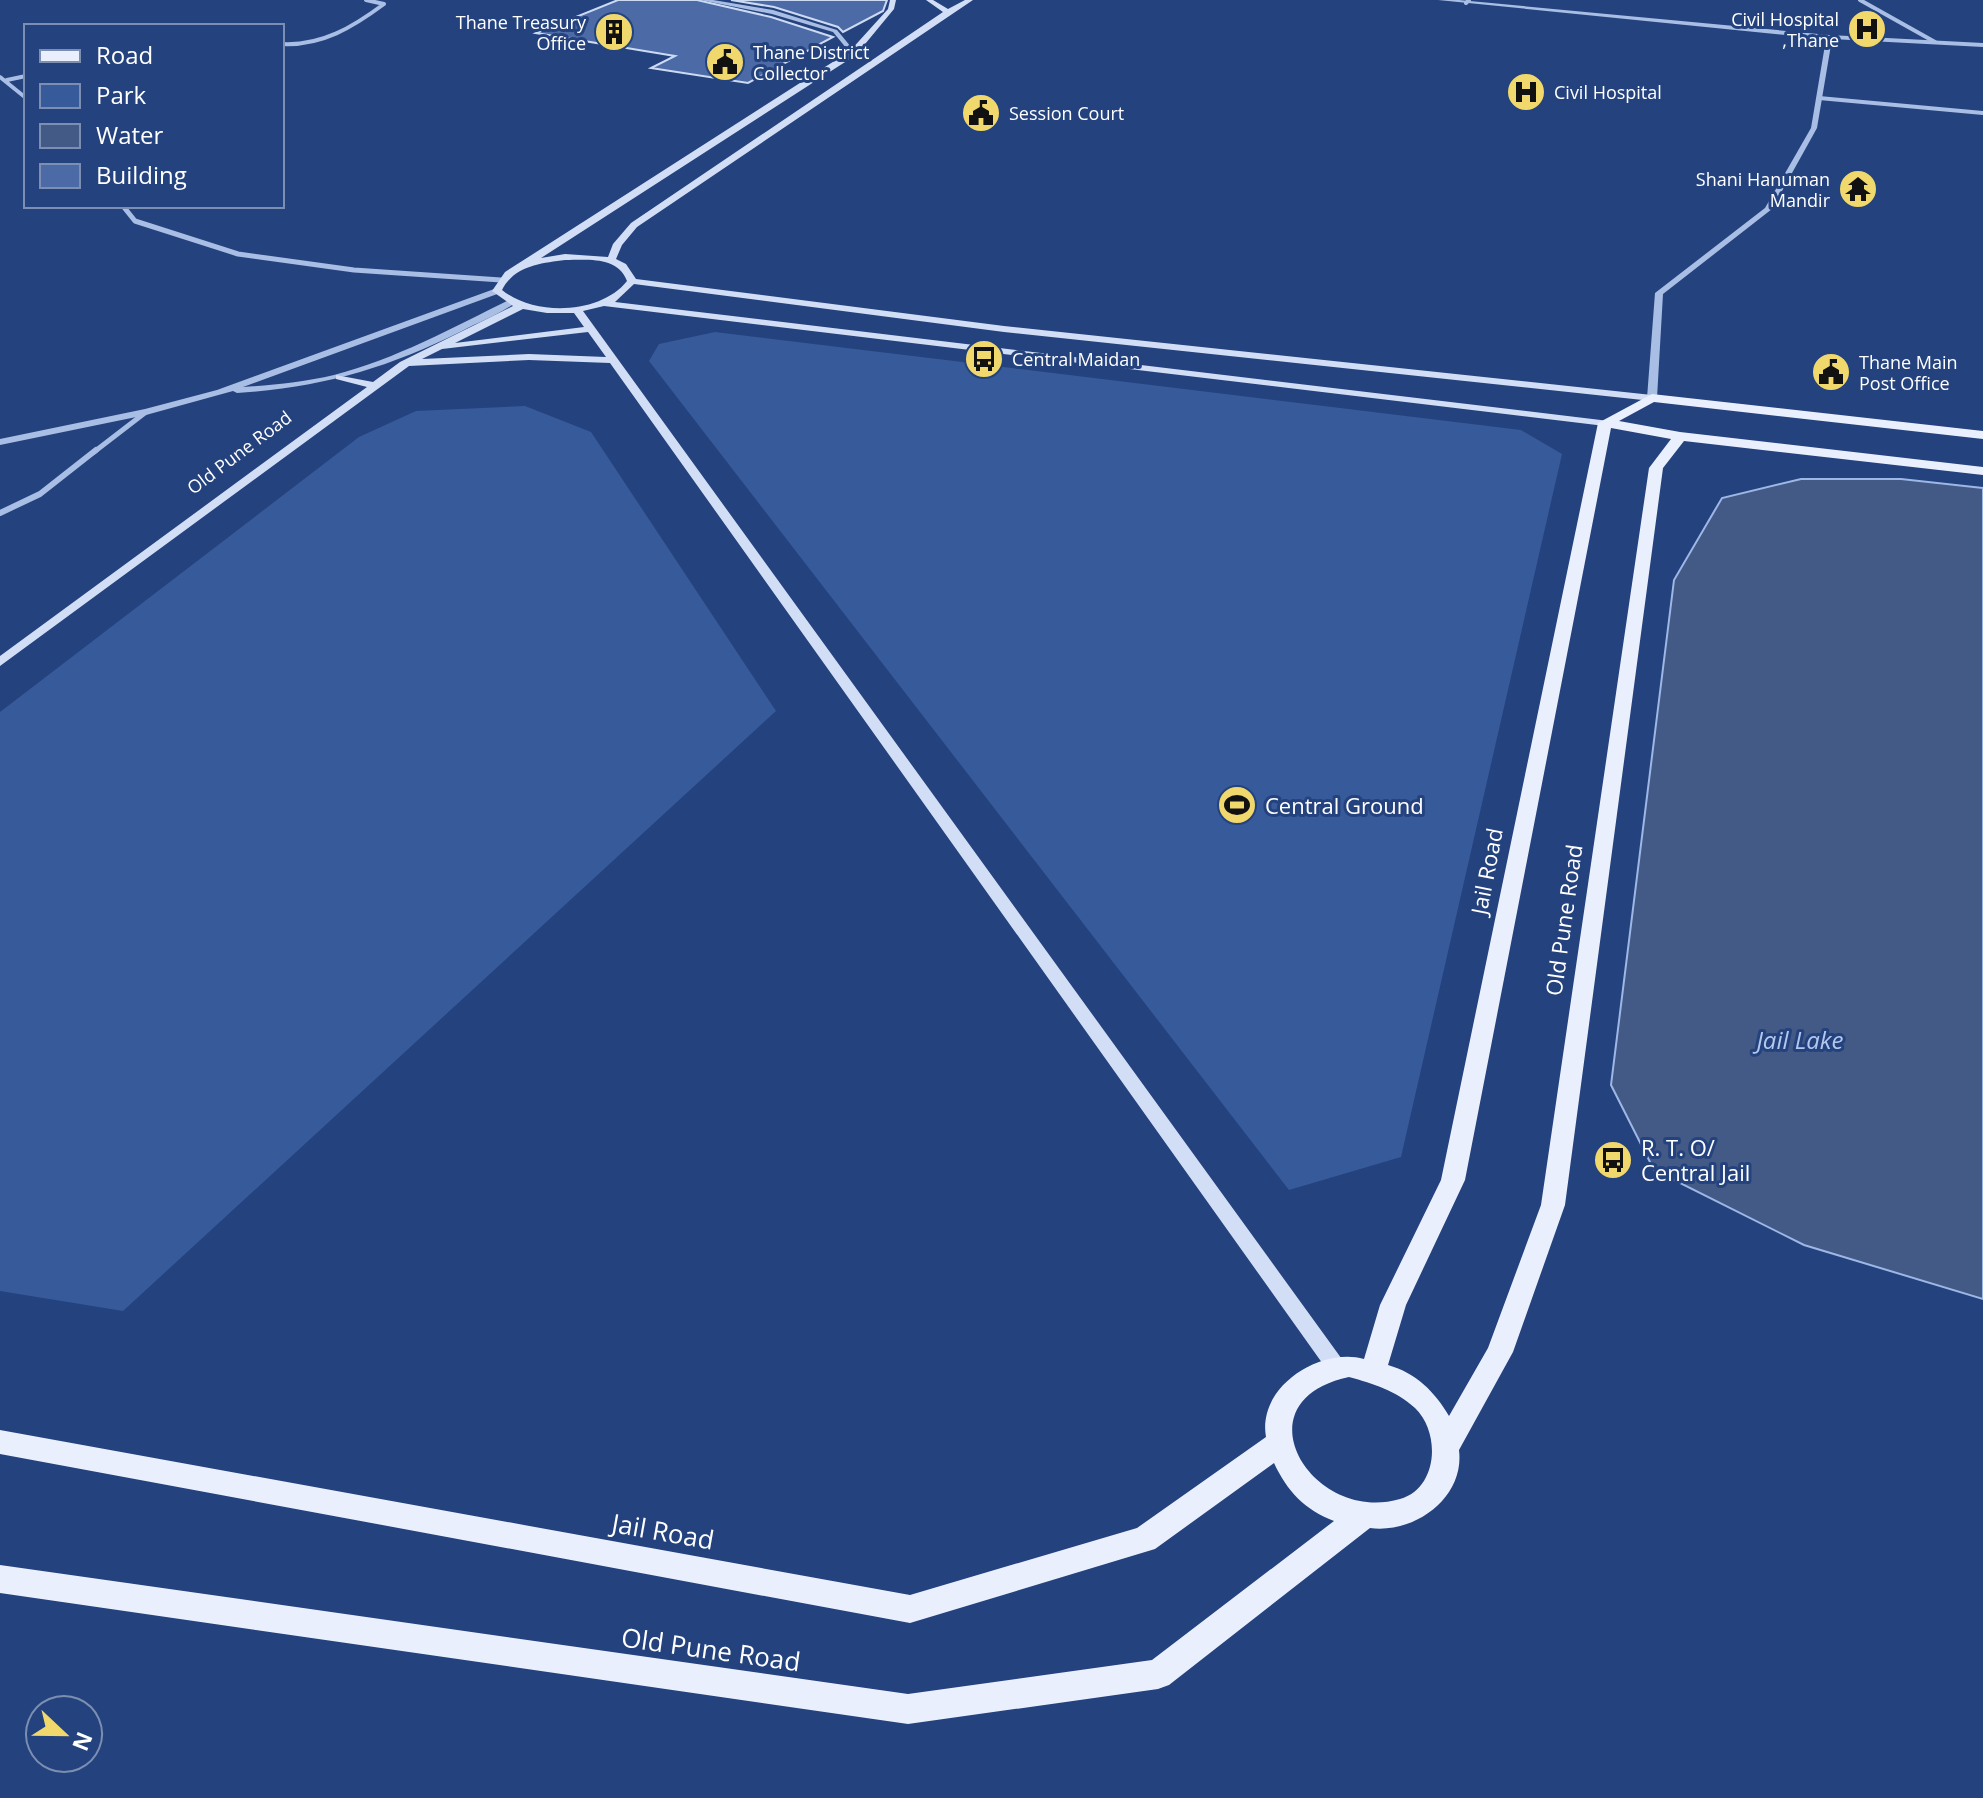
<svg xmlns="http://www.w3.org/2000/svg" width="1983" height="1798" font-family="'Open Sans',sans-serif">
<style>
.green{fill:#375a9b}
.water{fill:#445a86;stroke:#9db7e6;stroke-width:2}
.building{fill:#4c6ba6;stroke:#ccdaf4;stroke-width:2}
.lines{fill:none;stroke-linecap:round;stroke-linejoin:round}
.minor-far2{stroke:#a9bee5;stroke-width:4}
.minor-far1{stroke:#a9bee5;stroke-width:5}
.minor{stroke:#a9bee5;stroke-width:6}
.tertiary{fill:#a9bee5;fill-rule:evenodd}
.secondary{fill:#d2def5;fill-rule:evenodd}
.primary{fill:#eaeffd;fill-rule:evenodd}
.labels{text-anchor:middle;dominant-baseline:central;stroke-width:6;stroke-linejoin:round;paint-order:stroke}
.far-poi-label{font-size:18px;fill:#fff;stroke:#24427d;text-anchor:start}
.far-street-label{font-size:18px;fill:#fff;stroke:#24427d}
.poi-label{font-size:22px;fill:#fff;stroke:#24427d;text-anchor:start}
.street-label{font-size:22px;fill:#fff;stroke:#24427d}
.water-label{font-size:24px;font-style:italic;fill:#b4c8ed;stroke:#24427d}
.near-street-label{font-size:26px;fill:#fff;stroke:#24427d}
</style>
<rect width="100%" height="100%" fill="#24427d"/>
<path class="green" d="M715 332 1521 430 1562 454 1401 1157 1289 1190 649 361 659 344Z
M525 406 591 432 776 711 123 1311 0 1291V712L359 437 416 411Z"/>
<path class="water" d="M1801 479H1901L1983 488V1299L1804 1245 1654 1170 1611 1085 1674 580 1722 498Z"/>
<path class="building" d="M618 0H697L771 17 833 37 748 83 651 68 675 56 536 33Z
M731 0H887L883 11 843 32 838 27 774 7Z"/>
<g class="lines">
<path class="minor-far2" d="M1860 0 1935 42
M1466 3 1469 0
M282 44C322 46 353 27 384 4L366 0
M0 77 26 98
M7 80 26 76
M1819 98 1983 113"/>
<path class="minor-far1" d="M123 206 135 221 238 254 354 270 501 280
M94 452 146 412"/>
<path class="minor" d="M0 513 40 494 96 450"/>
<path class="tertiary" d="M700 0H713L773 10 837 30 856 53 851 54 833 32 772 14Z
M1438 0H1459L1829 35 1983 43V47L1832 39 1817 128 1772 209 1663 294 1657 398 1652 401 1647 398 1655 293 1765 208 1811 128 1826 39Z
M497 288 501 291 500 293 243 387C273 385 304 382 334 375 396 359 452 328 509 300L516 302C501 314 479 322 462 331 385 369 323 387 237 393L233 391 146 415 0 445V439L145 409 217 390Z"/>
<path class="secondary" d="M890 0H896L894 9 856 55 541 258 565 254 608 257 613 244 631 223 943 12 926 0H933L948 9 965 0H973L637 227 622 245 616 259 626 264 636 279 1004 326 1652 395 1657 398 1652 401 1004 332 634 284 615 302 1609 421V425L1605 426 604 306 583 311 1344 1362 1347 1368 1344 1374 1337 1377 1330 1374 610 363 529 360 409 366 0 666V656L367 387 336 379V375L373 382 400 362 513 306 492 291 505 272 850 51 888 9ZM565 260C587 260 618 256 627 281 601 314 535 317 502 290 514 266 541 263 565 260ZM523 309 547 313H574L584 327 455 343ZM588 332 606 357 529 354 422 359 442 349Z"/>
<path class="primary" d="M1652 394 1983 431V439L1654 402 1619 421 1680 432 1983 467V475L1684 441 1663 468 1565 1205 1513 1352 1459 1450C1465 1498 1414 1534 1370 1528L1169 1685 1158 1689 908 1724 0 1593V1565L908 1694 1152 1660 1334 1521C1305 1510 1287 1491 1274 1463L1155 1549 910 1623 0 1454V1430L910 1595 1137 1528 1266 1437C1257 1387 1320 1347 1364 1359L1380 1305 1441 1180 1598 423ZM1611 428 1671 439 1649 468 1541 1205 1488 1348 1449 1416C1435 1392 1416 1373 1388 1365L1406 1305 1465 1180ZM1349 1377C1374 1384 1395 1390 1415 1408 1441 1433 1438 1488 1400 1499 1312 1525 1236 1401 1349 1377Z"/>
</g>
<defs>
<symbol id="hospital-disc" viewBox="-11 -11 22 22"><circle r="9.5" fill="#f0d86d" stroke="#24427d"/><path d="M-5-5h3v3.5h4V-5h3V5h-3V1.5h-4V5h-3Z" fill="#111"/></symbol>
<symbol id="building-disc" viewBox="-11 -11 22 22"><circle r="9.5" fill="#f0d86d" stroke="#24427d"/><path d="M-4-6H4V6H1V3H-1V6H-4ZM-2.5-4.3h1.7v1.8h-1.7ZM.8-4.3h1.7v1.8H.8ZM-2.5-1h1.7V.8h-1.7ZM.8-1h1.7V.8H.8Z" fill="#111"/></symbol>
<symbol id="civic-disc" viewBox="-11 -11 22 22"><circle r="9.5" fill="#f0d86d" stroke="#24427d"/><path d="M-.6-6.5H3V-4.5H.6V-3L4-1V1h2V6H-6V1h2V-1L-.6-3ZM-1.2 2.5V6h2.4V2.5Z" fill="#111"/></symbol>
<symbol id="temple-disc" viewBox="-11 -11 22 22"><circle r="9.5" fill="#f0d86d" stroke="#24427d"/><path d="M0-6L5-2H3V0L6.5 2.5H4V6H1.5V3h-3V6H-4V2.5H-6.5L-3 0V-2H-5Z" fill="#111"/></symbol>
<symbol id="bus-disc" viewBox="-11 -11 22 22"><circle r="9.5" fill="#f0d86d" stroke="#24427d"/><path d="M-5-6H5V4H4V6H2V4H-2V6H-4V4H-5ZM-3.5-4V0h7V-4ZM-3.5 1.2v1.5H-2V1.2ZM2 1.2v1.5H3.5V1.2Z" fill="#111"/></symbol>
<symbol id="stadium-disc" viewBox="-11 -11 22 22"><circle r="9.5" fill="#f0d86d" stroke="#24427d"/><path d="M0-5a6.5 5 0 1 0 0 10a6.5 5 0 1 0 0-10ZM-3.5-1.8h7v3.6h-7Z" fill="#111"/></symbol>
</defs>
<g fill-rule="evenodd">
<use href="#hospital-disc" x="1845" y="7" width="44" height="44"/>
<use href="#building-disc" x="592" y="10" width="44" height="44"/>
<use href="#civic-disc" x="703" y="40" width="44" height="44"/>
<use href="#hospital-disc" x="1504" y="70" width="44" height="44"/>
<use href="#civic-disc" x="959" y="91" width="44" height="44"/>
<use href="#temple-disc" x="1836" y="167" width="44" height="44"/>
<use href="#bus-disc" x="962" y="337" width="44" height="44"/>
<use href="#civic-disc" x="1809" y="350" width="44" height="44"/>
<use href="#stadium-disc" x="1215" y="783" width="44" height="44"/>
<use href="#bus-disc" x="1591" y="1138" width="44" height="44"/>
</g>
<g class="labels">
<g class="far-poi-label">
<text x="1839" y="19" text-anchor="end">Civil Hospital<tspan x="1839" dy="21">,Thane</tspan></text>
<text x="586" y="22" text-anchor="end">Thane Treasury<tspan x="586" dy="21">Office</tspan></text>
<text x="753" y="52">Thane District<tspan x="753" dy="21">Collector</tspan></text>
<text x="1554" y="92">Civil Hospital</text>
<text x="1009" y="113">Session Court</text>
<text x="1830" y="179" text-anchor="end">Shani Hanuman<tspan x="1830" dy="21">Mandir</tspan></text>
<text x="1012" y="359">Central Maidan</text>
<text x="1859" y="362">Thane Main<tspan x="1859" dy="21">Post Office</tspan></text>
</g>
<g class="far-street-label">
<text transform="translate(239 452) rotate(-37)">Old Pune Road</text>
</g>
<g class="poi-label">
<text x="1265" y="805">Central Ground</text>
<text x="1641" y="1147">R. T. O/<tspan x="1641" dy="25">Central Jail</tspan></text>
</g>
<g class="street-label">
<text transform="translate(1486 871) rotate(-79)">Jail Road</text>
<text transform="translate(1563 920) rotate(-82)">Old Pune Road</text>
</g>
<g class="water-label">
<text x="1800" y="1039">Jail Lake</text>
</g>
<g class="near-street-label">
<text transform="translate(663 1531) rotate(10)">Jail Road</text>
<text transform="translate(711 1649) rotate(8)">Old Pune Road</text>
</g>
</g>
<rect x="24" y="24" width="260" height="184" fill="#24427d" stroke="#7c8eb1" stroke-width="2"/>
<rect x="40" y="50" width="40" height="12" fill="#eaeffd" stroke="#7c8eb1" stroke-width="2"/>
<text x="96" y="64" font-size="24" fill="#ffffff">Road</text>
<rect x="40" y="84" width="40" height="24" fill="#375a9b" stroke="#7c8eb1" stroke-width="2"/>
<text x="96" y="104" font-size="24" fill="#ffffff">Park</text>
<rect x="40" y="124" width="40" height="24" fill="#445a86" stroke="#7c8eb1" stroke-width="2"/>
<text x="96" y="144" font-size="24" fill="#ffffff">Water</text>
<rect x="40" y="164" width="40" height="24" fill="#4c6ba6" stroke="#7c8eb1" stroke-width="2"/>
<text x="96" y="184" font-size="24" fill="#ffffff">Building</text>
<g transform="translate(64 1734) rotate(112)"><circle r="38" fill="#24427d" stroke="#7c8eb1" stroke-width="2"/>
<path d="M0-6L14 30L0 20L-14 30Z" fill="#f0d86d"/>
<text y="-12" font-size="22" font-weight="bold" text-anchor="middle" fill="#ffffff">N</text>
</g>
</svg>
